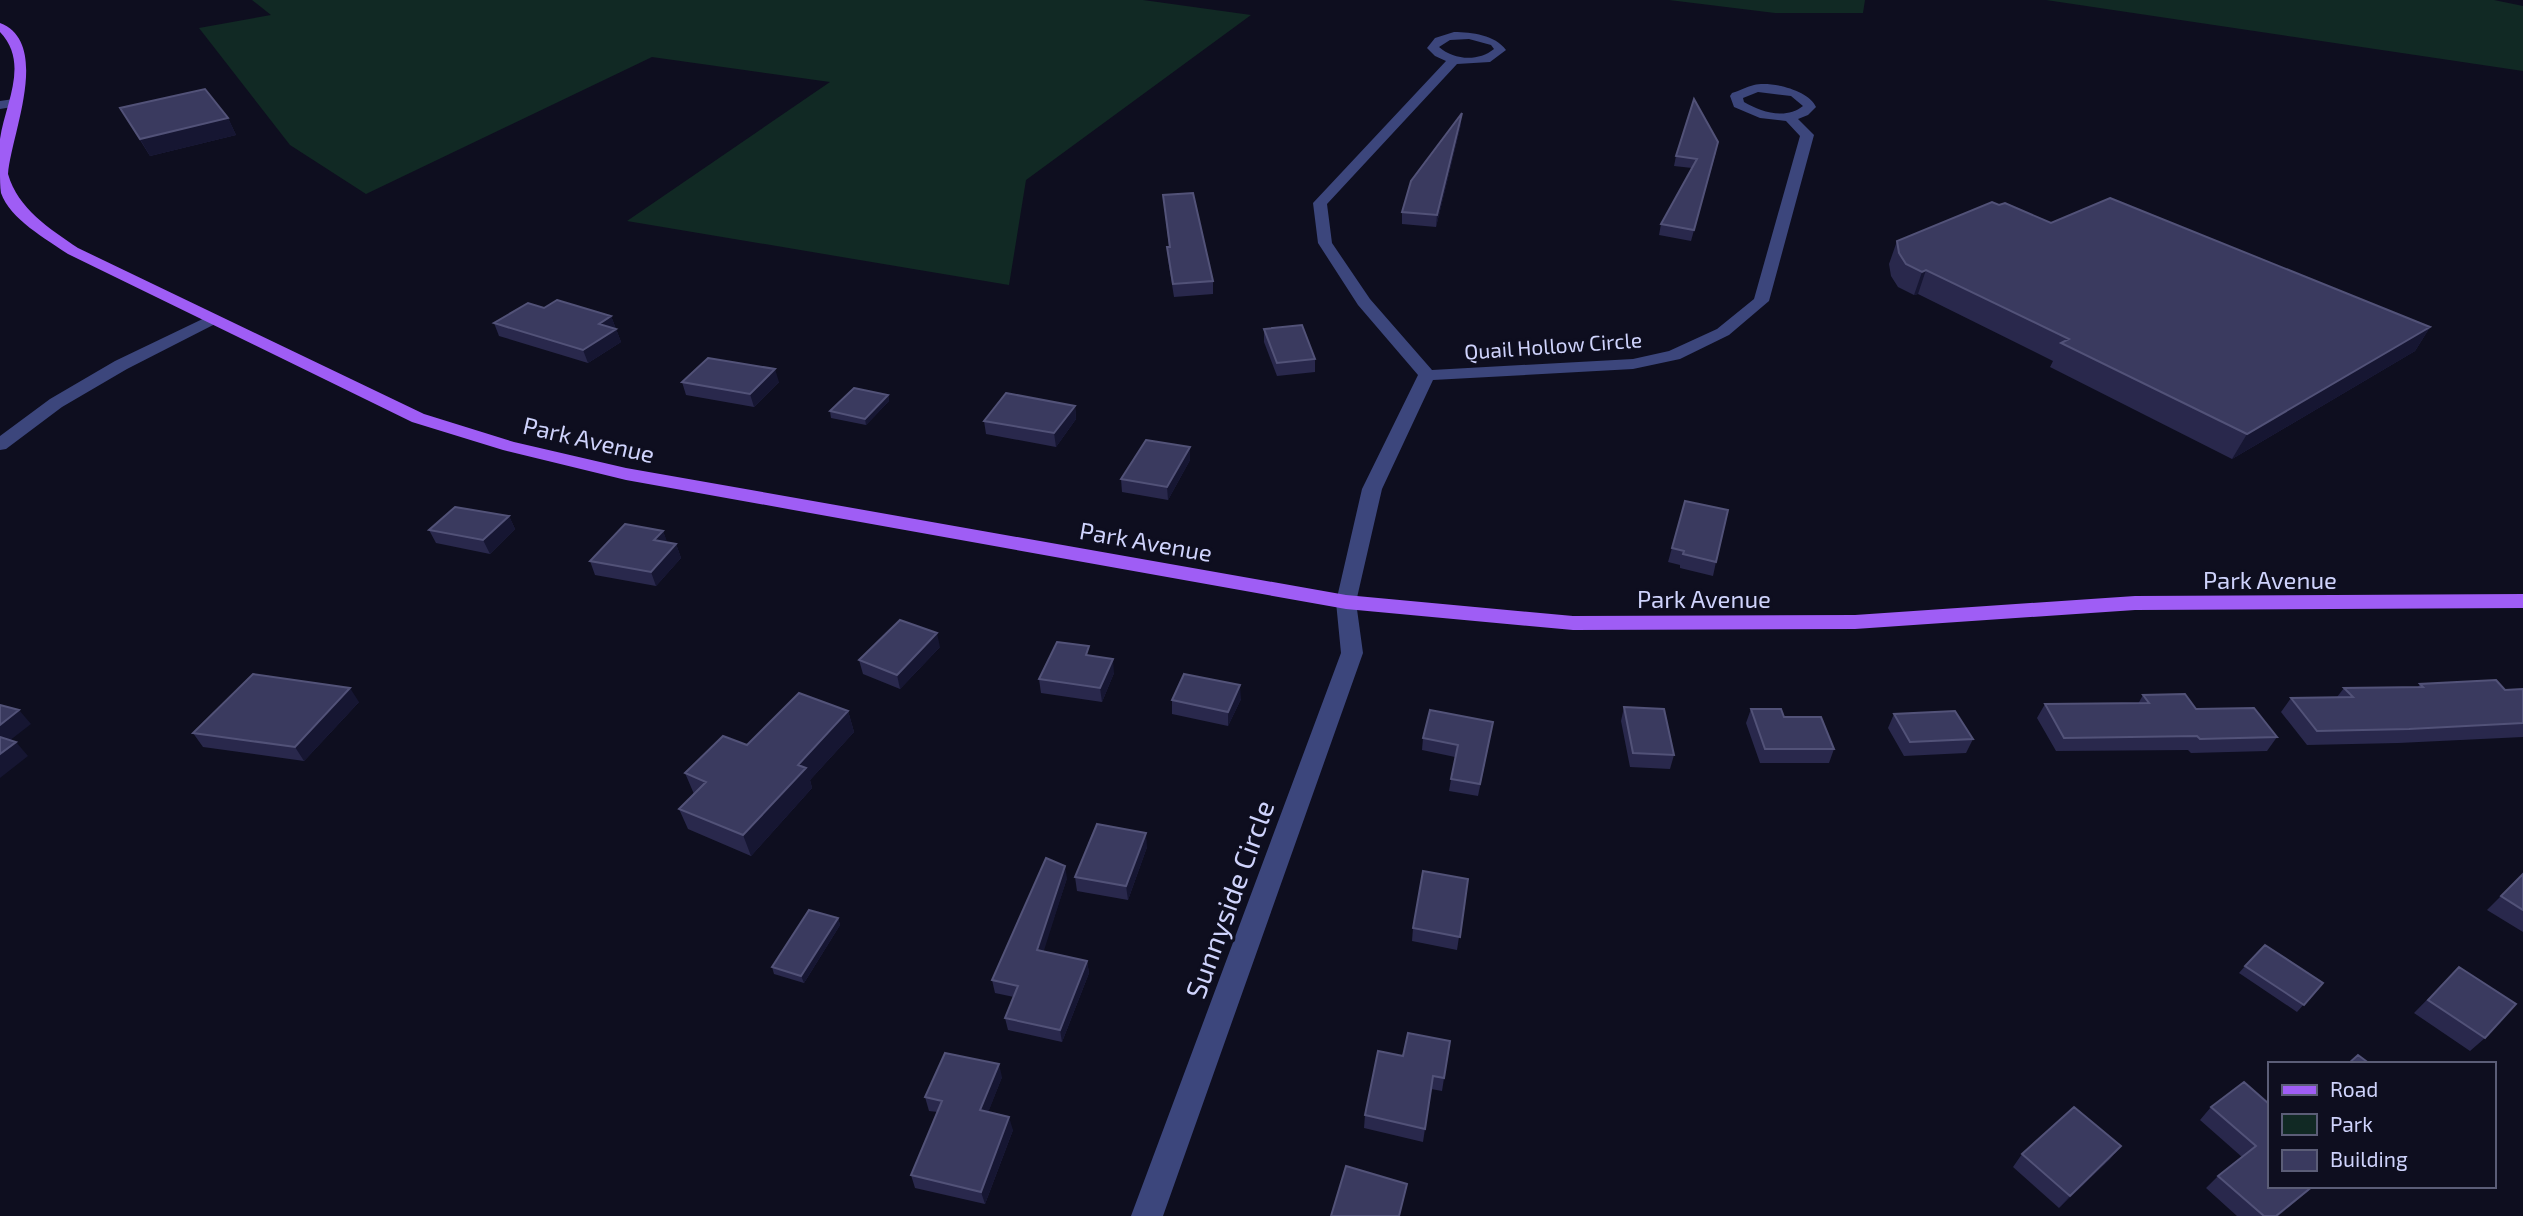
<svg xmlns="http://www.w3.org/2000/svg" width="2523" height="1216" font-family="'Exo 2',sans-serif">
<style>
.green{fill:#112924}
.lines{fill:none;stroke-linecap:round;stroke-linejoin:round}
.minor{fill:#3c467c;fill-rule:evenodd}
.major{fill:#9f5df5;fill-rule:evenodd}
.wall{fill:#29284c}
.shaded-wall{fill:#161632}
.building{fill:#3a3a5f;stroke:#525278;stroke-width:2}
.labels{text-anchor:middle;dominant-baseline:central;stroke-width:6;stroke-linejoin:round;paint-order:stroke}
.far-street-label{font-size:21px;fill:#cfd3fc;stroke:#0e0e1f}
.street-label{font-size:24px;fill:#cfd3fc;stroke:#0e0e1f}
.near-street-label{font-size:28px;fill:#cfd3fc;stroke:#0e0e1f}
</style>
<rect width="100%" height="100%" fill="#0e0e1f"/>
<path class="green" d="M252 0H1143L1251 15 1026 180 1009 285 627 221 830 82 652 57 366 194 290 145 199 28 271 15Z
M1669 0H1865L1863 13H1775Z
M2046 0H2494L2523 6V71Z"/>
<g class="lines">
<path class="minor" d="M1454 32C1472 32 1495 35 1506 50L1490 62 1457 64 1327 204 1332 243 1370 299 1432 370 1633 359 1669 351 1717 329 1754 299 1800 136 1786 121 1760 118 1734 107 1730 96 1732 93C1739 91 1746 87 1754 85 1771 81 1809 90 1816 107L1808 115 1798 119 1814 135 1769 301 1729 335 1680 359 1633 369 1433 380 1382 489 1356 602 1363 653 1163 1216H1131L1341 653 1336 602 1362 489 1418 375 1358 305 1318 243 1313 203 1446 61 1435 56 1427 48 1435 38ZM1469 39 1491 45 1494 49C1478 62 1454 60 1439 47L1450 40ZM1758 92 1791 96 1803 106C1786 120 1761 112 1744 102L1743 98Z
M14 99 18 100V106L0 109V101Z
M213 314 221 319 219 322 127 369 62 407 6 449 0 450V436L50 399 115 361Z"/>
<path class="major" d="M0 23C52 43 11 135 8 174 18 209 50 229 78 248L424 414 514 442 626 468 1346 595 1573 616 1855 615 2135 596 2523 594V608L2135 610 1855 629 1573 630 1346 609 626 480 503 450 412 422 68 254C46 239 10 219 1 193 0 187 0 178 0 172 0 161 0 150 0 139 5 104 30 63 0 32Z"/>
</g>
<path class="wall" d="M120 108 228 118 236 135 150 156Z
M1461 124 1436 227 1402 224V212Z
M1716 152 1691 241 1659 235 1661 224 1692 168 1674 166 1676 156Z
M1163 195 1213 281V294L1174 297 1168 259 1167 247H1169Z
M2051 223 2430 327 2415 351 2232 459 2050 367 2053 361 1918 294 1914 295 1898 287 1891 276 1889 264 1897 241Z
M611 316 621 342 588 363 499 336 494 323Z
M1264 329 1315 359V372L1277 376 1264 342Z
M682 382H779L754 407 686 395Z
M888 395 889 401 866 425 831 418 830 411Z
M1075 406 1076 419 1056 447 986 434 984 421Z
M1190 447V460L1168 500 1122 492 1121 479Z
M1685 501 1716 562 1713 576 1680 568V565L1668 562Z
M509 516 515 529 490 554 436 543 429 530Z
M663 531 667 543 676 544 681 558 656 586 595 575 590 561Z
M940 647 900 689 863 674 859 660Z
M1090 655 1114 673 1102 702 1041 693 1039 679Z
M2420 684 2505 690 2523 689V737L2398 743 2307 745 2281 712 2291 698 2337 697 2344 688 2418 687Z
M2143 695 2196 709 2277 737 2267 751 2191 753 2188 750 2056 751 2037 718 2045 704H2138Z
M1241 699 1228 726 1172 714V700Z
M359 702 304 761 203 747 193 733Z
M1624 707 1674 755 1670 769 1630 767 1621 721Z
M1751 709 1784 717 1834 749 1829 763H1760L1746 723Z
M848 711 854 732 810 780 812 788 751 856 688 829 679 809 694 794 685 773 747 745Z
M1894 714 1973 739 1966 753 1904 756 1888 728Z
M1491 734 1478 796 1449 791 1455 757 1422 750 1423 738Z
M1147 847 1128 900 1077 891 1075 877Z
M2523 874V932L2487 910Z
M1067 878 1043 951 1087 961 1089 973 1062 1042 1008 1030 1005 1018 1014 997 995 993 992 980Z
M1468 879 1457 950 1412 941 1413 928Z
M838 918 840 925 804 983 774 974 772 967Z
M2245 966 2323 983 2297 1012 2239 973Z
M2459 967 2485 1038 2470 1051 2414 1013Z
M1450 1041 1442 1091 1431 1089 1423 1142 1364 1128 1365 1115Z
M1002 1077 988 1112 1013 1130 985 1204 915 1188 911 1175 938 1112 929 1111 925 1097Z
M2244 1082 2269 1186H2314L2278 1216H2237L2206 1188 2218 1176 2242 1157 2200 1120 2211 1107Z
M2121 1146 2110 1159 2059 1208 2013 1167 2022 1154Z"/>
<path class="shaded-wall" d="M1462 113 1461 124 1436 227 1437 215Z
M228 118 236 135 150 156 140 139Z
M1926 270 1918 294 1914 295 1922 272Z
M611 316 616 329 599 324Z
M2430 327 2415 351 2232 459 2247 434Z
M616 329 621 342 588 363 583 350Z
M775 369 779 382 754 407 750 394Z
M888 395 889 401 866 425 865 419Z
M1075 406 1076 419 1056 447 1054 433Z
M1190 447V460L1168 500 1167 487Z
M509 516 515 529 490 554 483 540Z
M663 531 668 544 654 540Z
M676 544 681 558 656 586 651 572Z
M937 633 940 647 900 689 897 675Z
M1113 659 1114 673 1102 702 1100 688Z
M1240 685 1241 699 1228 726V712Z
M350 688 359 702 304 761 295 747Z
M19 710 31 724 0 748V725Z
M848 711 854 732 810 780 812 788 751 856 743 835 798 765Z
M16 742 28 756 0 778V754Z
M1146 833 1147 847 1128 900 1126 886Z
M1065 866 1067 878 1040 963 1037 950Z
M838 918 840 925 804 983 801 976Z
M1087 961 1089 973 1062 1042 1060 1030Z
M999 1064 1002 1077 984 1123 980 1110Z
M1009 1117 1013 1130 985 1204 981 1192Z
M2121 1146 2110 1159 2059 1208 2070 1196Z
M2313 1186H2314L2278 1216H2276Z"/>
<path class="building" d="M205 89 228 118 140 139 120 108Z
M1694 99 1718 142 1694 230 1661 224 1697 159 1676 156Z
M1462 113 1437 215 1402 212 1411 181Z
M1193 193 1213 281 1173 284 1167 247H1170L1163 195Z
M2110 198 2430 327 2247 434 2061 343 2069 339 1926 270 1922 272 1906 264 1899 253 1897 241 1992 202 1999 205 2005 203 2051 223Z
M557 300 611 316 599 324 616 329 583 350 494 323 528 303 544 308Z
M1302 325 1315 359 1277 363 1264 329Z
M708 358 775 369 750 394 682 382Z
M854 388 888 395 865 419 830 411Z
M1006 393 1075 406 1054 433 984 421Z
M1146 440 1190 447 1167 487 1121 479Z
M1685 501 1728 510 1716 562 1683 554 1684 551 1672 548Z
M455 507 509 516 483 540 429 530Z
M625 524 663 531 654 540 676 544 651 572 590 561Z
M900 620 937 633 897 675 859 660Z
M1057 642 1089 646 1086 655 1113 659 1100 688 1039 679Z
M253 674 350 688 295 747 193 733Z
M1184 674 1240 685 1228 712 1172 700Z
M2496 680 2505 690 2523 689V723L2409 729 2317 731 2291 698 2353 697 2344 688 2423 687 2420 684Z
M799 693 848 711 798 765 806 768 743 835 679 809 706 782 685 773 723 736 747 745Z
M2185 694 2196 709 2254 708 2277 737 2200 739 2197 736 2064 738 2045 704 2149 703 2143 695Z
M0 705 19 710 0 725Z
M1624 707 1664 709 1674 755 1633 753Z
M1751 709H1781L1784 717H1821L1834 749H1765Z
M1430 710 1493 722 1480 784 1451 779 1458 745 1423 738Z
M1955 711 1973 739 1910 742 1894 714Z
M0 737 16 742 0 754Z
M1097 824 1146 833 1126 886 1075 877Z
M1046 858 1065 866 1037 950 1087 961 1060 1030 1005 1018 1018 986 992 980Z
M1423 871 1468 879 1460 937 1413 928Z
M2523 874V910L2501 896Z
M809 910 838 918 801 976 772 967Z
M2265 945 2323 983 2304 1005 2245 966Z
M2459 967 2516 1004 2485 1038 2428 1000Z
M1408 1033 1450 1041 1444 1078 1433 1076 1425 1129 1365 1115 1378 1051 1403 1056Z
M945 1053 999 1064 980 1110 1009 1117 981 1192 911 1175 942 1101 925 1097Z
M2358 1055 2370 1064H2348Z
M2244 1082 2269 1104V1186H2313L2276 1216H2264L2218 1176 2256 1146 2211 1107Z
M2074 1107 2121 1146 2070 1196 2022 1154Z
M1346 1166 1407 1184 1399 1216H1331Z"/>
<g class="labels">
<g class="far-street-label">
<text transform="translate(1553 345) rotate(-4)">Quail Hollow Circle</text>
</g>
<g class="street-label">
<text transform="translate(589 439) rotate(13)">Park Avenue</text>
<text transform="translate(1146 541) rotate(10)">Park Avenue</text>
<text x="2270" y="579">Park Avenue</text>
<text x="1704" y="598">Park Avenue</text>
</g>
<g class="near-street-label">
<text transform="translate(1229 899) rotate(-70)">Sunnyside Circle</text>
</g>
</g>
<rect x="2268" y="1062" width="228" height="126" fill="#0e0e1f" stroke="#5b5d77" stroke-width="2"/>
<rect x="2282" y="1085" width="35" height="10" fill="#9f5df5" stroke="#5b5d77" stroke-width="2"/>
<text x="2330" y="1097" font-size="21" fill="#cfd3fc">Road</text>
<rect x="2282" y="1114" width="35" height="21" fill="#112924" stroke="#5b5d77" stroke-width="2"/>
<text x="2330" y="1132" font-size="21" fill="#cfd3fc">Park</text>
<rect x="2282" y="1150" width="35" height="21" fill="#3a3a5f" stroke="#5b5d77" stroke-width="2"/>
<text x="2330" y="1167" font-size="21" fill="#cfd3fc">Building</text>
</svg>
